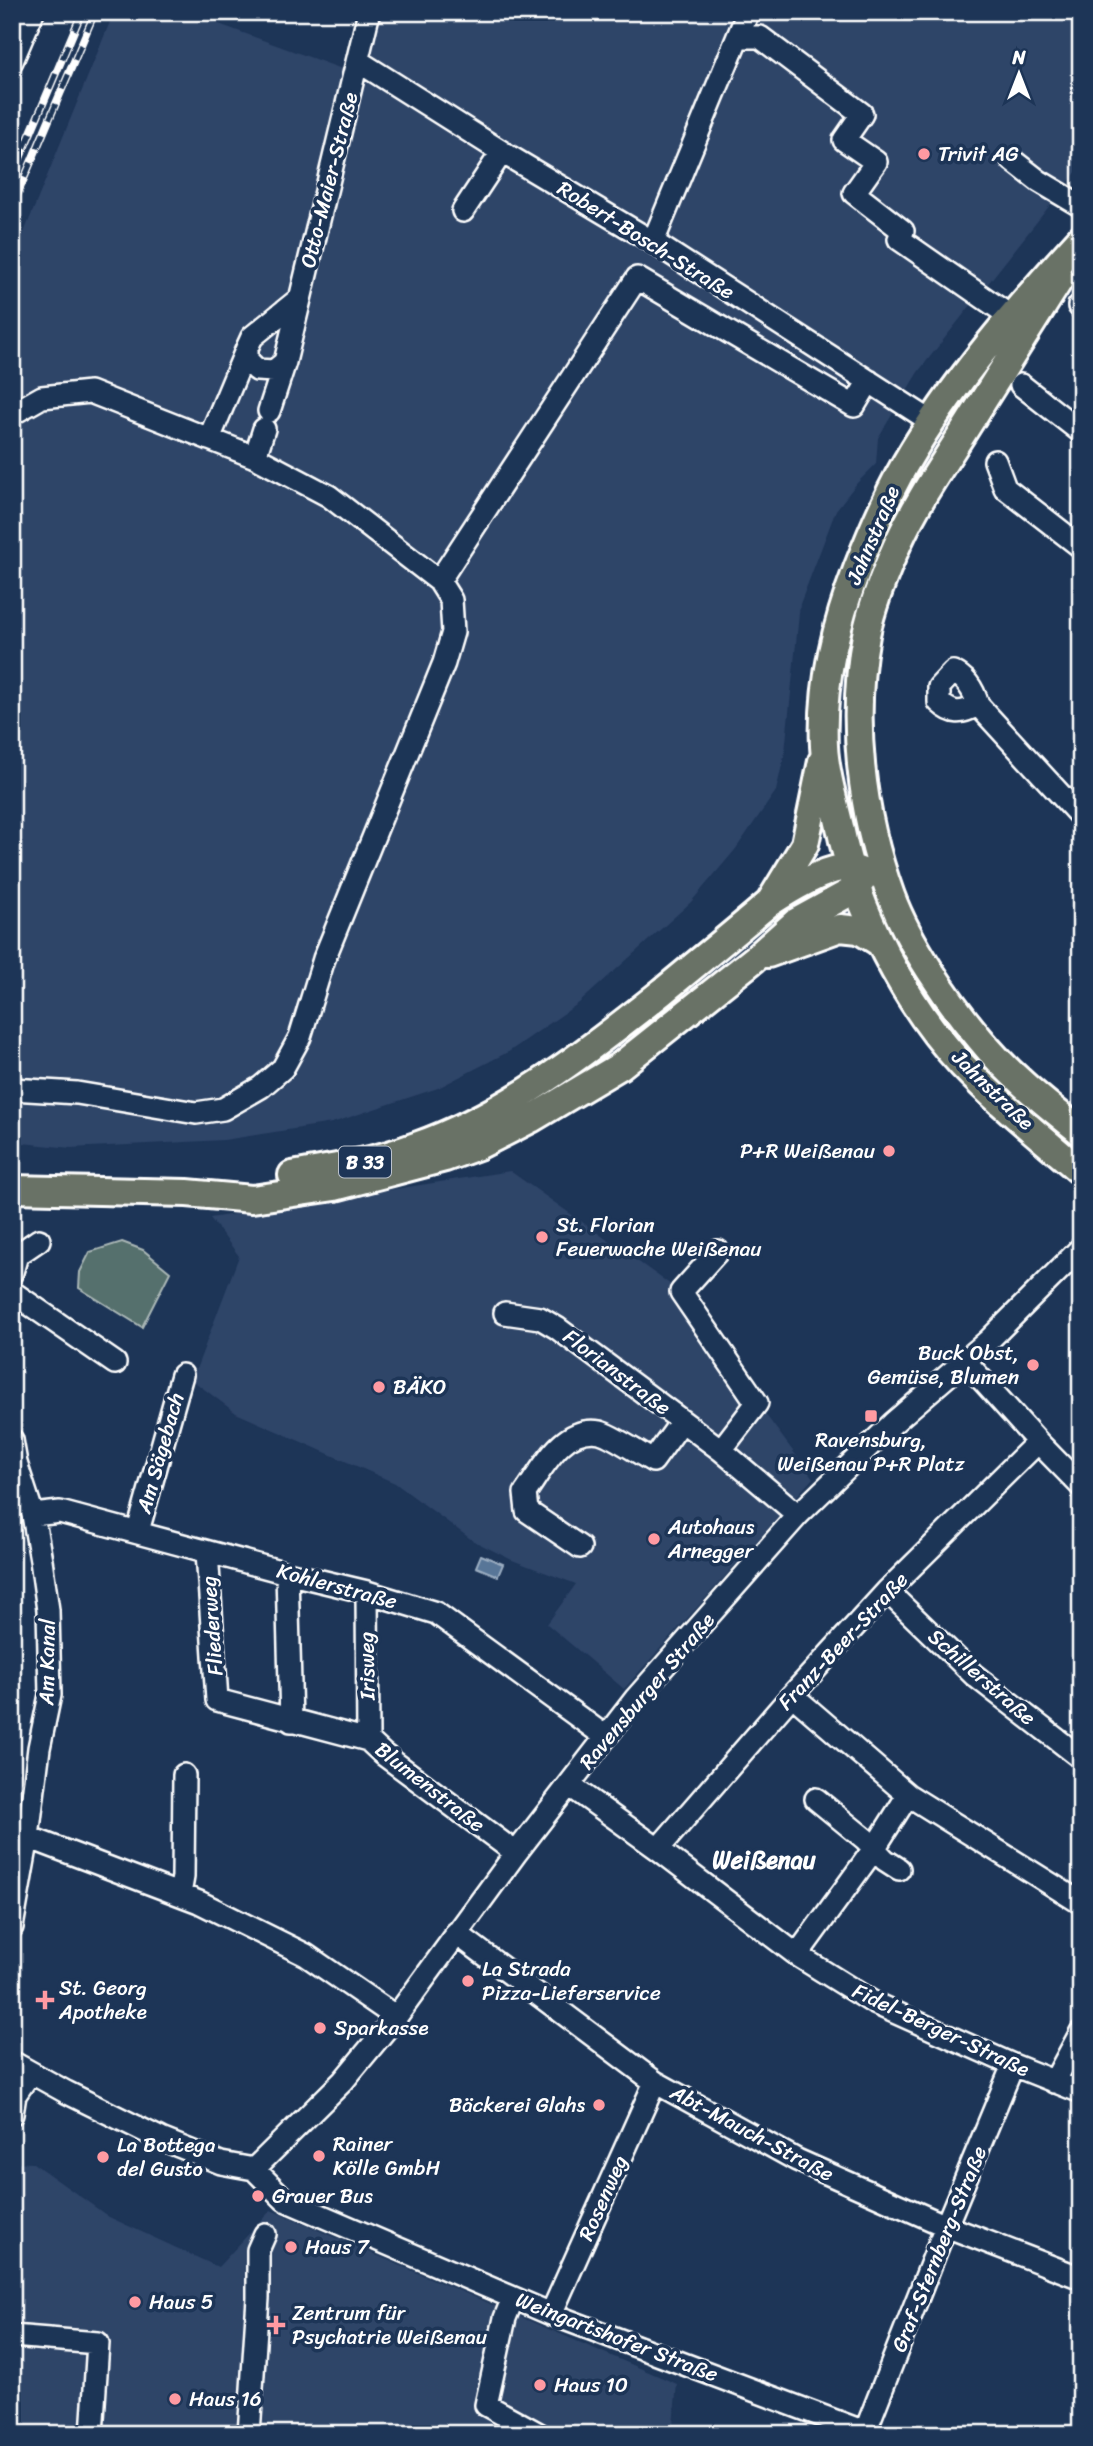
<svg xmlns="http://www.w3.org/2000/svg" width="1093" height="2446" font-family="Sriracha,sans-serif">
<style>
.built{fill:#2e4468}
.green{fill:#556f6d;stroke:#aab7b6;stroke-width:2}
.water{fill:#587698;stroke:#9badc1;stroke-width:2}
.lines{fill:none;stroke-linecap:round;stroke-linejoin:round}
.minor-casing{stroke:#fff;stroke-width:26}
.major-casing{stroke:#fff;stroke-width:32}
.minor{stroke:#1d3557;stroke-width:21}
.major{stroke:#697266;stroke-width:26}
.rail-casing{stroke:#fff;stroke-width:8}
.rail{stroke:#1d3557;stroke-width:5;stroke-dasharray:16;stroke-linecap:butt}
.poi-dot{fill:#ff9aa2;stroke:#1d3557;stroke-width:2.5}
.labels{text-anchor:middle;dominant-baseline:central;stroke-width:7;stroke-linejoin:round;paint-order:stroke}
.shield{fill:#1d3557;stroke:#bbc2cd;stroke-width:2}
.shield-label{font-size:19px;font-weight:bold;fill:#fff}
.poi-label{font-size:21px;fill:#fff;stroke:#1d3557;text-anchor:start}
.street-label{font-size:21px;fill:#fff;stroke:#1d3557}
.quarter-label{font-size:24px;font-weight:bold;fill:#fff;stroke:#1d3557}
</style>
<rect width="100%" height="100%" fill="#1d3557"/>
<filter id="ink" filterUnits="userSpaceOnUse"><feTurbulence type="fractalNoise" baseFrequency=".0143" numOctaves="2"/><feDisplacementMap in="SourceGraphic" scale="14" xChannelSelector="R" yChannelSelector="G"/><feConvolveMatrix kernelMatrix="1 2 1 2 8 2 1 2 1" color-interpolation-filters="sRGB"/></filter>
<g filter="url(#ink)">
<path class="built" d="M114 12H186L345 70 358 12H1081V166L918 372 878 438 876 464 857 483 836 510 800 604 785 752 776 791 735 850 691 902 579 1003 510 1051 438 1088 332 1123 224 1140 71 1148 12 1142V262Z
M510 1171 681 1292 757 1403 813 1478 624 1689 547 1624 576 1584 512 1560 472 1540 395 1483 236 1413 192 1380 239 1256 210 1218Z
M12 2162 33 2163 109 2217 218 2267 271 2210 677 2384 672 2434H12Z"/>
<path class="green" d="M881 927H889L919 983 964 1044 1011 1092 1081 1147V1159L959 1049Z
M122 1242 143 1250 170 1272 142 1327 79 1288 80 1272 90 1252Z"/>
<path class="water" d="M481 1555 503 1564 498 1576 476 1567Z"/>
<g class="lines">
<defs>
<path id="minor" d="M738 37H760L862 114 844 140 876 162 854 193 903 231 899 239 1010 316
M12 61 33 12
M358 61 502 152 653 242 932 422
M1012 160 1039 181 1081 206
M463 211 502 152
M653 242 748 12
M299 299 252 337 247 348V360L257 370 274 371 285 362 369 12
M1079 306 1081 308
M1021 385 1081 432
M269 411 285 362
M12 414 42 397 90 392 255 457 329 496 439 581 451 600 453 632 444 663 324 959 300 1037 283 1068 261 1087 223 1109 196 1113 77 1093 12 1089
M209 439 247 348
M255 457 264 429
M995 461 1005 488 1081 547
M439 581 637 278 854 406 869 381
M978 705C961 714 953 715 939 702V687L953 672C967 678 974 691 978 705L1081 817
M718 1251 681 1292 757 1403 721 1450
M12 1272 17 1255 39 1240
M12 1292 115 1363
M505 1313 540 1318 557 1328 721 1450 798 1515
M965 1361 1038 1442 1081 1486
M12 1440 16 1463 33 1515 41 1560 48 1610 50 1695 39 1748 28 1837 12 1927
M33 1515 60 1512 287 1573 367 1592 436 1613 606 1737
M138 1531 182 1375
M580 1547 527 1511 525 1493C543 1468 563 1425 600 1432 612 1435 640 1454 653 1461L682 1421
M207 1552 217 1700 368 1740 383 1754 516 1853
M287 1573 291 1721
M887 1591 974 1675 1081 1758
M367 1592 368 1740
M792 1695 908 1795 1081 1903
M569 1785 658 1849 797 1955 874 2003 1013 2065 1081 2092
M816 1799 865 1839 885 1860 899 1869
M28 1837 199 1902 306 1955 396 2017
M658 1849 792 1695 887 1591 1038 1442
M180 1894 183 1877 184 1775
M456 1933 655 2082 797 2160 946 2226 1081 2278
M797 1955 874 1849 908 1795
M12 2062 66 2092 161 2139 221 2163 254 2169 285 2200 551 2314 870 2434
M1054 2082 1081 2032
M12 2114 15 2095 30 2073
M254 2169 343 2081 396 2017 516 1853 636 1698 798 1515 893 1423 989 1340 1081 1248
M513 2298 505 2318 486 2405 539 2434
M551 2314 655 2082
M12 2336 98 2343 92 2434
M865 2432 946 2226 1013 2065
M249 2434 258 2298V2250L265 2234"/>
<path id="major" d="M1081 238C1017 308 953 381 905 464 886 497 871 533 857 569 835 626 821 685 824 746 825 773 834 801 840 827 856 909 905 1004 962 1065 998 1103 1041 1137 1081 1172
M1060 279C1028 330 996 381 964 431 941 467 917 502 899 541 886 570 872 604 866 635 850 720 861 814 891 896 908 942 948 1001 980 1039 1009 1075 1045 1103 1081 1132
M771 900 805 844 822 761
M768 954 840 928 859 930 880 943
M292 1175C334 1168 376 1161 416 1146 507 1114 587 1052 662 992 697 963 733 934 768 904 786 892 829 865 850 868 855 868 862 872 866 874
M12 1189 187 1193 252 1199 335 1187 445 1158 478 1146 531 1119 620 1066 757 957 796 922 856 889 865 876"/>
</defs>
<use href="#minor" class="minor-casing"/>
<use href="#major" class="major-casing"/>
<use href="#minor" class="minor"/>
<use href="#major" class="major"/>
<defs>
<path id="rail" d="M12 177 82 12
M12 207 95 12"/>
</defs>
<use href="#rail" class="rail-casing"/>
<use href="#rail" class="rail"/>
</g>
</g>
<g class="poi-dot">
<circle cx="924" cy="154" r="7"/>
<circle cx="889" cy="1151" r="7"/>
<circle cx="542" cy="1237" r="7"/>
<circle cx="1033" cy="1365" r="7"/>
<circle cx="379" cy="1387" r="7"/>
<rect x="864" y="1409" width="14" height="14" rx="3.5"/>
<circle cx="654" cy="1539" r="7"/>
<circle cx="468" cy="1981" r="7"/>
<path d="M41.5 1989.5h7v7h7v7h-7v7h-7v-7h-7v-7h7z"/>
<circle cx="320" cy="2028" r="7"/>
<circle cx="599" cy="2105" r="7"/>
<circle cx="319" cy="2156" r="7"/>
<circle cx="103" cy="2157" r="7"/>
<circle cx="258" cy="2196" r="7"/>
<circle cx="291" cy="2247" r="7"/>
<circle cx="135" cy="2302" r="7"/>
<path d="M272.5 2314.5h7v7h7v7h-7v7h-7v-7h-7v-7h7z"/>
<circle cx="540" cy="2385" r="7"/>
<circle cx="175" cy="2399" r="7"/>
</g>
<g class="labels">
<rect class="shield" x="339" y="1146.5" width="52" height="31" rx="5"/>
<g class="shield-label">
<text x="365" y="1162">B 33</text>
</g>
<g class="poi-label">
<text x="938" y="154">Trivit AG</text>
<text x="875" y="1151" text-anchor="end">P+R Weißenau</text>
<text x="556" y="1225">St. Florian<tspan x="556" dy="24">Feuerwache Weißenau</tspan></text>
<text x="1019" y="1353" text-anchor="end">Buck Obst,<tspan x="1019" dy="24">Gemüse, Blumen</tspan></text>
<text x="393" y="1387">BÄKO</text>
<text x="871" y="1440" text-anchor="middle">Ravensburg,<tspan x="871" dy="24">Weißenau P+R Platz</tspan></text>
<text x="668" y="1527">Autohaus<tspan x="668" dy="24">Arnegger</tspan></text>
<text x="482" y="1969">La Strada<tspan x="482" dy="24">Pizza-Lieferservice</tspan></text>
<text x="59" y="1988">St. Georg<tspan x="59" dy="24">Apotheke</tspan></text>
<text x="334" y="2028">Sparkasse</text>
<text x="585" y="2105" text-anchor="end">Bäckerei Glahs</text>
<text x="333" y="2144">Rainer<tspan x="333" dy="24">Kölle GmbH</tspan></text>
<text x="117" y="2145">La Bottega<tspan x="117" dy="24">del Gusto</tspan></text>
<text x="272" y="2196">Grauer Bus</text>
<text x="305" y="2247">Haus 7</text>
<text x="149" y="2302">Haus 5</text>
<text x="292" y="2313">Zentrum für<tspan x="292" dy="24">Psychatrie Weißenau</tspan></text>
<text x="554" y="2385">Haus 10</text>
<text x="189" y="2399">Haus 16</text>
</g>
<g class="street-label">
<text transform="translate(329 180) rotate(-76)">Otto-Maier-Straße</text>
<text transform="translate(646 240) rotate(32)">Robert-Bosch-Straße</text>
<text transform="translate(873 535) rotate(-67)">Jahnstraße</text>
<text transform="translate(993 1090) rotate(44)">Jahnstraße</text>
<text transform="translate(617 1372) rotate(37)">Florianstraße</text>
<text transform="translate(160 1453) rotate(-74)">Am Sägebach</text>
<text transform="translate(337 1586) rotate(15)">Kohlerstraße</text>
<text transform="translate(212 1626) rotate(-94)">Fliederweg</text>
<text transform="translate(843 1641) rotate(-47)">Franz-Beer-Straße</text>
<text transform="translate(47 1662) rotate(-89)">Am Kanal</text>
<text transform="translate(367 1666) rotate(-91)">Irisweg</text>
<text transform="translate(982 1677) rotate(41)">Schillerstraße</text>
<text transform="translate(647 1691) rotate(-50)">Ravensburger Straße</text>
<text transform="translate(430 1787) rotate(38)">Blumenstraße</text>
<text transform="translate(941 2030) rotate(25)">Fidel-Berger-Straße</text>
<text transform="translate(752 2133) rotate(28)">Abt-Mauch-Straße</text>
<text transform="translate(603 2198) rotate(-66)">Rosenweg</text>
<text transform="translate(939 2249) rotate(-68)">Graf-Sternberg-Straße</text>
<text transform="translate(617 2337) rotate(21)">Weingartshofer Straße</text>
</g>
<g class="quarter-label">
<text x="764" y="1860">Weißenau</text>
</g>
</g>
<rect width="1093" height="2446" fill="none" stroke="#1d3557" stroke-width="42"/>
<rect x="21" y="21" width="1051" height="2404" fill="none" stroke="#fff" stroke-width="2.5" filter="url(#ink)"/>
<g transform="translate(1019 74)" stroke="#1d3557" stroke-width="5" paint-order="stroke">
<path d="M0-5L12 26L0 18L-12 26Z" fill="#ffffff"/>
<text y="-10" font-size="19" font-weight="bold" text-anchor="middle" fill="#ffffff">N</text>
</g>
</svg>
